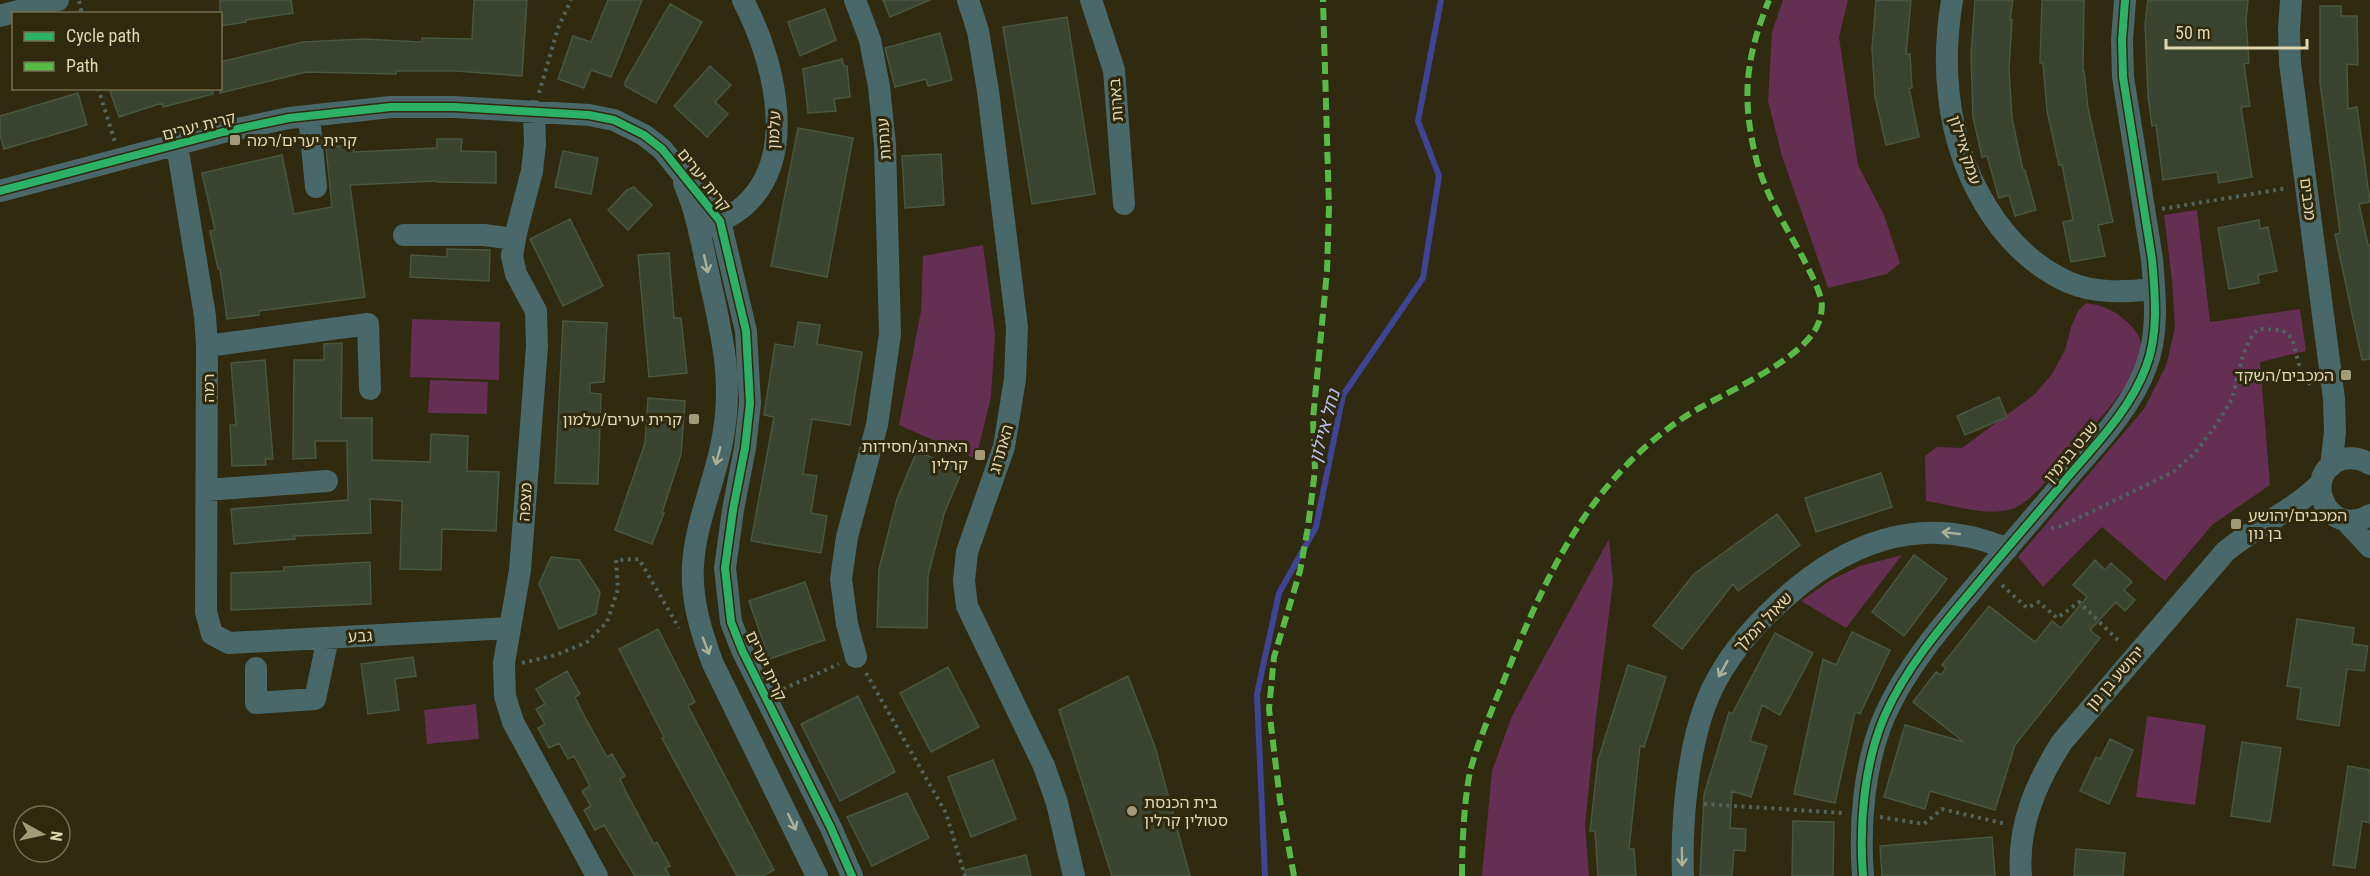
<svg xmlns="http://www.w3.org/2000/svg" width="2370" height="876" font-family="'Roboto Condensed','Noto Sans Hebrew',sans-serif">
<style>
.green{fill:#652e53}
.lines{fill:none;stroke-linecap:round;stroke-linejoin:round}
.stream{stroke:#414395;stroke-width:6}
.building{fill:#3a4430;stroke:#495641;stroke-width:1.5}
.path{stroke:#52625c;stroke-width:4;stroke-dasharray:3 4.5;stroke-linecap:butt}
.minor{stroke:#4a676a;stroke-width:22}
.quiet{stroke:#58b947;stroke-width:6;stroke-dasharray:12 6;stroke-linecap:butt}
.cycleway-casing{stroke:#2f290e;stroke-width:11}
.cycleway{stroke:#2db169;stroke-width:8}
.oneway{stroke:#acb098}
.poi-dot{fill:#a29a78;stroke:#2f290e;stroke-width:2}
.labels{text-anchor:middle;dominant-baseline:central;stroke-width:6;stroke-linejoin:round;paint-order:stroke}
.street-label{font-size:16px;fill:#e0d7b0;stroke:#2f290e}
.poi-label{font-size:16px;fill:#e0d7b0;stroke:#2f290e;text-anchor:start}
.water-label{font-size:18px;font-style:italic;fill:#b9c1f3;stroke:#2f290e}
</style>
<rect width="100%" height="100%" fill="#2f2a10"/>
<path class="green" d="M1783 0H1848L1839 37 1858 165 1884 215 1900 263 1887 274 1828 288 1782 156 1768 101 1772 32Z
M2197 210 2210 322 2300 309 2306 351 2260 362 2270 485 2212 525 2165 581 2102 527 2043 587 2018 557 2144 409 2166 366 2175 328 2172 281 2164 215Z
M983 245 995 334 991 397 976 459 899 425 921 311 923 256Z
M2086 303C2102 305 2114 310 2126 321 2134 328 2142 337 2141 348 2136 383 2096 423 2073 449 2058 466 2034 501 2012 509 1986 517 1953 505 1926 501L1925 456 1937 447 1962 448 2035 394 2052 374 2065 350 2071 327 2078 311Z
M412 319 500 322 499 380 410 377Z
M430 380 488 382 487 414 428 413Z
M1609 539 1613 582 1596 717 1585 825 1589 876H1482L1492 771 1512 716Z
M1902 555 1846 628 1801 601 1831 580 1860 566Z
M476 704 479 739 427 744 424 710Z
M2147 716 2206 725 2195 805 2136 797Z"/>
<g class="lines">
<path class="stream" d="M1265 876 1257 694 1279 593 1316 527 1343 395 1423 278 1439 176 1418 121 1441 0"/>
</g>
<path class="building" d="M220 0H291L293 13 246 20V22L220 26Z
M474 0H527L522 76 456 71H396V74L306 72 220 93V62L303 42 363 39 422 42V38L472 39Z
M608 0H642L611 77 591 70 584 88 558 79 573 36 591 42Z
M883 0H930L890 17Z
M1876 0 1911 1 1906 54H1910L1912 88H1909L1919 137 1886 145 1875 97 1872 49Z
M1975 0H2013L2010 20H2012L2009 69 2012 118 2023 170H2025L2036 210 2015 216 2009 195 1999 198 1987 156 1982 157 1973 117 1971 55Z
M2042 0H2084L2083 71H2084L2088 108 2113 222 2098 225 2105 256 2071 262 2063 222 2073 220 2062 165H2059L2047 111 2043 63H2040Z
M2148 0H2248L2246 21 2249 63 2244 64 2250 106 2241 107 2252 177 2219 183 2217 172 2163 180 2156 125 2152 126 2148 96 2145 24Z
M670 4 702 22 656 103 625 86V82Z
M2320 6H2341V16H2357L2358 65 2347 64 2348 109 2357 107 2370 202 2359 204 2368 245H2370V359L2362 360 2335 234 2340 233 2320 83Z
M825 9 836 40 800 56 788 22Z
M1067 17 1095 194 1032 204 1003 27Z
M940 33 952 80 928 86 926 79 895 87 885 48Z
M842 59 844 66H847L850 97 834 99 836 111 808 113 803 69Z
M710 66 731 85 715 102 728 114 707 137 674 106Z
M109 88H212L213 94 163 107 162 103 119 117Z
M78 93 87 125 4 149 0 135V116Z
M798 128 853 138 827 277 771 266Z
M437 139H462L461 151 496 152V183L437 182V181L350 185 365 297 259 311V315L227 319 220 269H218L210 231 215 230 202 173 282 155 294 214 332 207 326 148 353 144 354 152 437 148Z
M563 151 598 158 591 194 555 187Z
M941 154 944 205 905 208 902 156Z
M634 187 652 205 628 230 608 210 627 190Z
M570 219 603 286 563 306 530 239Z
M2259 220 2260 229 2268 227 2277 271 2258 275 2259 283 2229 289 2218 228Z
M447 249 490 250 489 281 410 277 411 255 447 257Z
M669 253 674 318H681L687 373 649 377 638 255Z
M563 321 607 323 604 382 590 383V393L601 394 598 484 555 483Z
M798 322 820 325 817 344 862 352 850 425 812 419 803 474 817 476 811 513 827 516 821 553 751 541 774 417 764 415 775 344 794 347Z
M342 343 341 418H372V460L430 462 431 434 468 436 467 471 499 472 496 531 442 529 441 570 400 569 402 501 370 499 371 533 294 536 295 539 234 544 231 509 348 500 347 441H315L316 458 293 459 294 360H324V344Z
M265 360 273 459H265L266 465 232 466 230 425H236L231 363Z
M1999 397 2007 417 1965 435 1957 416Z
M648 398 685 401 681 454 662 513H664L652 544 615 530 645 443Z
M917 451 962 471 944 514 928 576 927 628 877 627 879 569 897 499Z
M1881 473 1892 507 1816 532 1805 498Z
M1777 514 1800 545 1738 591 1733 584 1682 649 1653 626 1694 574Z
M1914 555 1947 579 1904 636 1872 612Z
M551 557 579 560 600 592 596 614 559 629 539 584Z
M2095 560 2105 570 2111 563 2132 582 2124 590 2135 600 2125 611 2116 602 2090 630 2100 638 2015 745 1995 810 1930 791 1925 809 1884 797 1905 725 1964 742 1913 702 1936 672 1941 675 1946 668 1942 665 1989 606 2035 642 2052 621 2061 628 2087 597 2073 585Z
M370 562 371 604 231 610V573L284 571V567Z
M805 582 825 640 769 659 749 601Z
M2297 619 2354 628 2352 644 2368 646 2364 671 2347 669 2339 726 2297 719 2301 688 2287 686Z
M658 629 695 702 688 706 774 870 763 876H737L662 738 664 737 619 649Z
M1852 632 1890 650 1860 714 1855 712 1835 803 1794 794 1823 659 1836 665Z
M1775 633 1813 653 1780 715 1762 705 1750 741 1767 746 1751 797 1732 791 1730 828 1746 829 1745 851 1734 850 1732 876H1700L1704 795 1729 712 1732 714Z
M413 657 416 676 395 679 399 710 368 714 361 664Z
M1628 665 1666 677 1644 747 1640 746 1629 849H1634L1636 876H1598L1595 831H1590L1598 760Z
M948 667 979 727 931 752 900 693Z
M567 671 580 694 575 697 581 710 607 757 612 754 625 776 620 779 626 792 654 844 657 842 670 866 665 868 670 876H635L604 825 595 830 584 810 591 806 582 791 590 786 574 756 568 759 559 743 549 748 538 728 545 724 536 709 545 704 536 689Z
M1128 676 1155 747 1190 876H1112L1059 710Z
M858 696 895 772 840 801 801 724Z
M2110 739 2133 750 2109 804 2080 791 2096 757 2100 759Z
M2242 742 2281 748 2270 822 2231 816Z
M993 760 1016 819 971 837 948 777Z
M2348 766 2370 770V823L2362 821 2355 868 2333 865Z
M907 793 929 838 872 866 847 817Z
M1793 821 1834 822 1833 876H1792Z
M1992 837 1995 876H1882L1880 846Z
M2076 849 2125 853 2123 876H2074Z
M1026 855 1031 876H965V870Z"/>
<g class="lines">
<path class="path" d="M79 1 82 14
M98 88 115 142
M539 93 558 28 571 0
M2162 209 2288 188
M2051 528 2062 526 2173 472 2195 453 2216 425 2232 399 2243 355 2250 339 2258 329 2282 330 2292 338 2302 376 2312 386
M2002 585 2027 608 2039 602 2057 618 2079 602 2121 643
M522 663 556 655 587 642 607 622 618 589 616 560 639 559 679 628
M866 673 946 813 965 876
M783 689 839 664
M1704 804 1843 813
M1880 817 1924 824 1942 809 2006 824"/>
<path class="minor" d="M855 0 870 40 879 87 885 145 890 334 877 425 847 537 841 579 847 624 856 657
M968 0 978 31 988 91 1017 327 1015 379 1004 447 967 552 964 581 967 606 1044 766 1057 803 1074 876
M1091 0 1114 70 1124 204
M1952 0C1947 31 1945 65 1949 96 1957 170 1998 250 2068 282 2095 294 2126 292 2154 289
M2291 0 2289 29 2290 63 2334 399 2335 432 2331 466
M0 16 58 0
M534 111 535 144 532 171 516 233 512 256 516 274 536 311 537 346 520 570 504 663 505 696 513 722 597 876
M309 116 316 187
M177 145 205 316 207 346 206 612 212 634 229 643 510 628
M684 183C696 210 701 239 707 267 720 329 735 377 722 442 714 484 695 524 693 566 691 600 701 632 713 664L817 876
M0 191 223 132 289 118 391 107H454L589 115 614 120 644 135 662 149 720 221 746 331 750 403 745 448 733 510 725 568 731 622 742 650 831 828 852 876
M709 227C720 221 734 215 744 206 801 155 772 57 743 0
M404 235H484L515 239
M207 346 368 324 370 389
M2370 464C2362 459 2353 457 2343 459 2299 472 2326 541 2370 515
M207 490 327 481
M2345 520 2370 547
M256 668V703L315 699 328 638
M1683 876C1681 820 1688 739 1712 689 1728 656 1750 630 1776 606 1841 544 1920 511 2007 549
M1863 876C1859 824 1864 763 1885 715 1906 668 1940 628 1973 589 2004 551 2036 515 2067 478 2096 444 2130 410 2146 367 2159 333 2155 295 2152 259L2123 77 2122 40 2125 0
M2021 876C2017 826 2036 783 2062 742L2225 552C2256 526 2292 512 2321 483"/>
<path class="quiet" d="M1294 876 1280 800 1269 709 1274 657 1300 571 1308 527 1315 470 1313 419 1327 271 1329 208 1323 0
M1462 876C1462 846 1464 801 1470 772 1477 743 1495 703 1506 675 1547 573 1589 481 1683 418 1717 395 1803 362 1818 324 1821 318 1823 306 1821 299 1817 284 1809 270 1802 256 1786 227 1766 195 1757 162 1741 100 1745 59 1769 0"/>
<defs>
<path id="cycleway" d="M0 191 223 132 289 118 391 107H454L589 115 614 120 644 135 662 149 720 221 746 331 750 403 745 448 733 510 725 568 731 622 742 650 831 828 852 876
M1863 876C1859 824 1864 763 1885 715 1906 668 1940 628 1973 589 2004 551 2036 515 2067 478 2096 444 2130 410 2146 367 2159 333 2155 295 2152 259L2123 77 2122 40 2125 0"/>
</defs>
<use href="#cycleway" class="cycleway-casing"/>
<use href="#cycleway" class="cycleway"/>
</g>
<defs><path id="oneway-shaft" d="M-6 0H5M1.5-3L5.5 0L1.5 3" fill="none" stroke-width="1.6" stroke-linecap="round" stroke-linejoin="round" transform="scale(1.5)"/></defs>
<g class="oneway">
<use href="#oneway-shaft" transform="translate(706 264) rotate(78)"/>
<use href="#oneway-shaft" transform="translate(718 456) rotate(105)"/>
<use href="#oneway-shaft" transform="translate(1951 533) rotate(-174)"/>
<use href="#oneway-shaft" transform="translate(706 646) rotate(69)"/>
<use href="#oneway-shaft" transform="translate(1723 669) rotate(119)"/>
<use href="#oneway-shaft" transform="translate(792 822) rotate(64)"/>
<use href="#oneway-shaft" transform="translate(1682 857) rotate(89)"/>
</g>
<g class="poi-dot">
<rect x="229" y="134" width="12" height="12" rx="3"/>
<rect x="2340" y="369" width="12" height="12" rx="3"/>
<rect x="688" y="413" width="12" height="12" rx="3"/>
<rect x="974" y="449" width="12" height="12" rx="3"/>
<rect x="2230" y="518" width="12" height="12" rx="3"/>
<circle cx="1132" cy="811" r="6"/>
</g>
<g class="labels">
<g class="street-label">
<text transform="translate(1116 100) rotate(-94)">בארות</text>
<text transform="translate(199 126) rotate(-14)">קרית יערים</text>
<text transform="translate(774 130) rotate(-87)">עלמון</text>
<text transform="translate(884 139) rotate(-94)">ענתות</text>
<text transform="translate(1965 150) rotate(72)">עמק איילון</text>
<text transform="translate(704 180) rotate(52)">קרית יערים</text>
<text transform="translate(2308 199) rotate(83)">מכבים</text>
<text transform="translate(208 388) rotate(-90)">רמה</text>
<text transform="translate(1001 449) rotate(-74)">האתרוג</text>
<text transform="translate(2071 452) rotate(-50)">שבט בנימין</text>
<text transform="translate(525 502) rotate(-86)">מצפה</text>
<text transform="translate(1763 622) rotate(-46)">שאול המלך</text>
<text transform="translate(360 636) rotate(-3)">גבע</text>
<text transform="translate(766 666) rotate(65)">קרית יערים</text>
<text transform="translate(2115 678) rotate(-49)">יהושע בן נון</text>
</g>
<g class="poi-label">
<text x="247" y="140">קרית יערים/רמה</text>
<text x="2334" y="375" text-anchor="end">המכבים/השקד</text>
<text x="682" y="419" text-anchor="end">קרית יערים/עלמון</text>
<text x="968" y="446" text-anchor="end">האתרוג/חסידות<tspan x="968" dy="18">קרלין</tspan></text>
<text x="2248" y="515">המכבים/יהושע<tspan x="2248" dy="18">בן נון</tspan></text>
<text x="1144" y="802">בית הכנסת<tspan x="1144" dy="18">סטולין קרלין</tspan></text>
</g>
<g class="water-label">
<text transform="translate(1324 426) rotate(-75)">נחל איילון</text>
</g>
</g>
<rect x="12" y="12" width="210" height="78" fill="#2f290e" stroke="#766f4f" stroke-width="1.5"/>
<rect x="24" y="32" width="30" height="9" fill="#2db169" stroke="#766f4f" stroke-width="1.5"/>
<text x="66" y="42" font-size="18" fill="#e0d7b0">Cycle path</text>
<rect x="24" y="62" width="30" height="9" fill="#58b947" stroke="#766f4f" stroke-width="1.5"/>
<text x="66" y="72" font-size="18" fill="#e0d7b0">Path</text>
<g transform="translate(42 834) rotate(98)"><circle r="28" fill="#2f290e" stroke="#766f4f" stroke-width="1.5"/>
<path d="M0-4.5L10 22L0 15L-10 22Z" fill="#a29a78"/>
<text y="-9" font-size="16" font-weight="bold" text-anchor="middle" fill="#e0d7b0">N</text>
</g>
<path d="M2166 39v9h141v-9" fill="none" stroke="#e0d7b0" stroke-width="3"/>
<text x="2175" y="39" font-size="18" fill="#e0d7b0" stroke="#2f290e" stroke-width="4.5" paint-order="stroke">50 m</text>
</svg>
